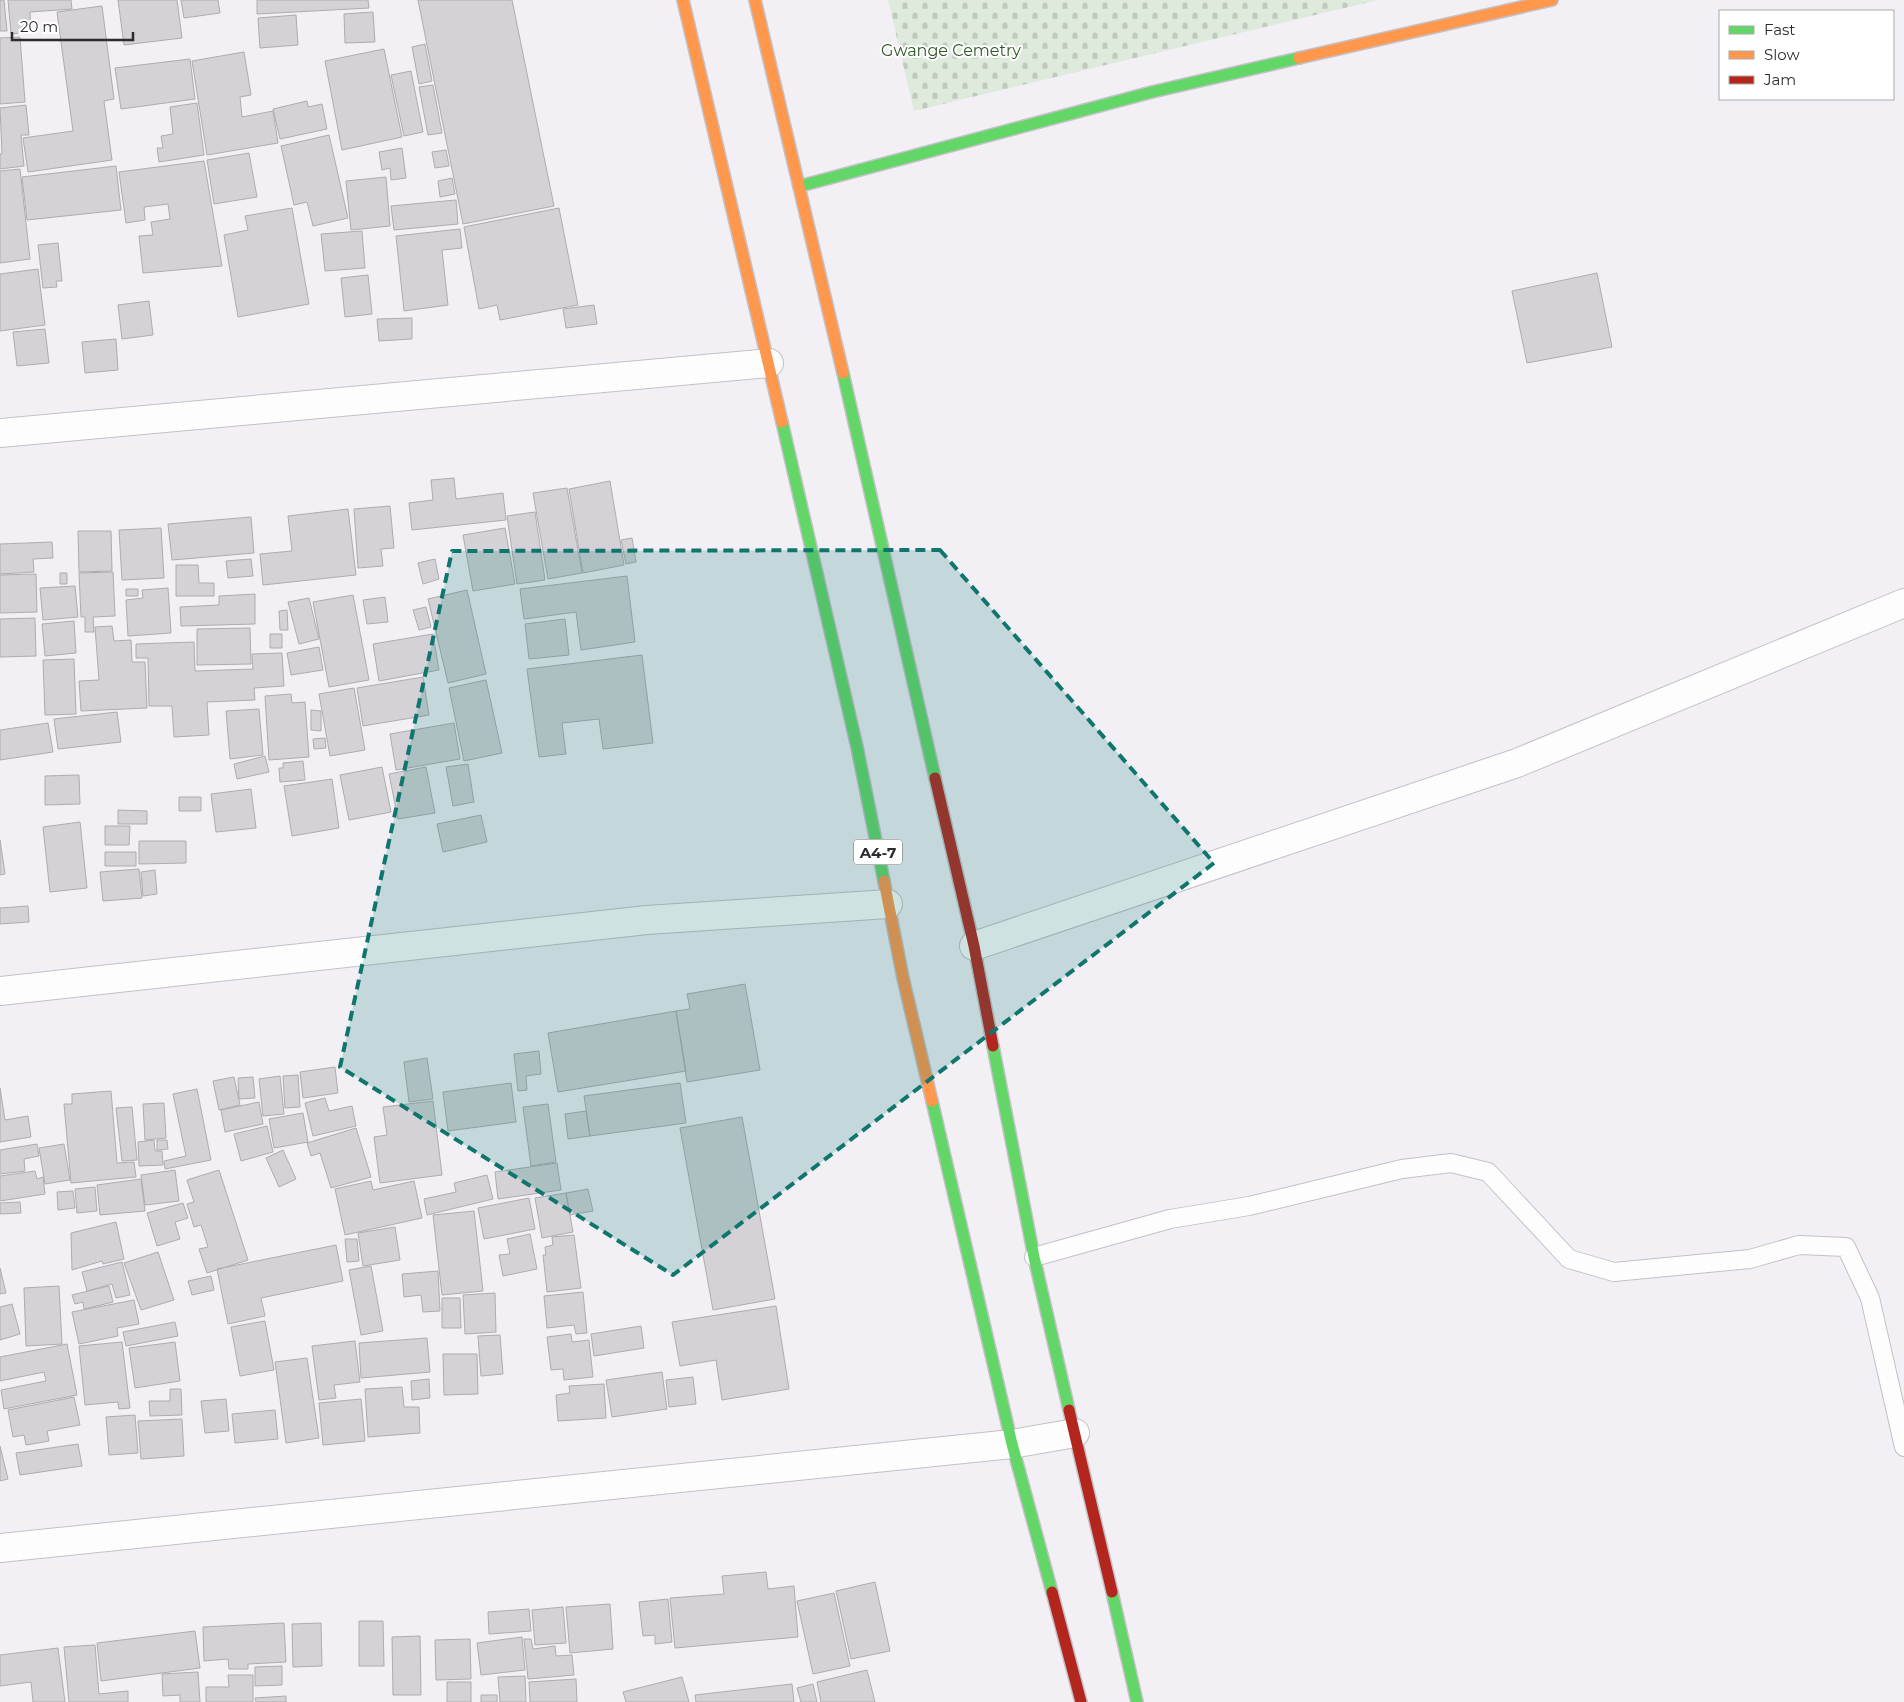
<svg xmlns="http://www.w3.org/2000/svg" width="1904" height="1702" font-family="Montserrat,sans-serif">
<style>
.cemetery{fill:url(#cemetery-stones)}
.building{fill:#d4d2d7;stroke:#aeacb0}
.lines{fill:none;stroke-linecap:round;stroke-linejoin:round}
.lane-casing{stroke:#c4c1c6;stroke-width:20}
.street-casing{stroke:#c4c1c6;stroke-width:30}
.fast-casing{stroke:#c4c1c6;stroke-width:14}
.slow-casing{stroke:#c4c1c6;stroke-width:14}
.jam-casing{stroke:#c4c1c6;stroke-width:14}
.lane{stroke:#fdfdfe;stroke-width:18}
.street{stroke:#fdfdfe;stroke-width:28}
.fast{stroke:#63d668;stroke-width:11}
.slow{stroke:#ff974d;stroke-width:11}
.jam{stroke:#b3261e;stroke-width:11}
.marked{fill:#0f766e;fill-opacity:0.2;stroke:#0f766e;stroke-width:4;stroke-dasharray:10 6;stroke-linejoin:round}
.labels{text-anchor:middle;dominant-baseline:central;stroke-width:4;stroke-linejoin:round;paint-order:stroke}
.shield{fill:#fff;stroke:#6c6b6d;stroke-width:1}
.shield-label{font-size:15px;font-weight:bold;fill:#2d2b2f}
.park-label{font-size:16px;fill:#305827;stroke:#fff}
</style>
<defs>
<pattern id="cemetery-stones" width="16" height="16" patternUnits="userSpaceOnUse" patternTransform="scale(1.25)"><rect width="16" height="16" fill="#deeadc"/><path d="M2 7V4a2 2 0 0 1 4 0v3zM10 15v-3a2 2 0 0 1 4 0v3z" fill="#bfc9bd"/></pattern>
</defs>
<rect width="100%" height="100%" fill="#f2eff5"/>
<path class="cemetery" d="M888 0H1378L914 111Z"/>
<path class="building" d="M0 0H4L7 31H0Z
M8 0H71L72 9 30 12 31 32 11 34Z
M118 0H177L182 38 124 45Z
M181 0H218L220 13 184 18Z
M257 0H368L369 8 257 14Z
M418 0H512L554 206 463 224Z
M102 6 114 99 104 101 112 160 28 172 23 138 73 131 57 12Z
M373 12 375 42 345 43 344 14Z
M296 15 298 45 260 48 258 18Z
M20 37 25 102 0 104V38Z
M425 44 432 81 419 84 412 47Z
M384 49 402 137 342 150 325 61Z
M244 52 251 95 240 97 242 117 273 111 278 143 207 155 192 61Z
M190 59 195 99 121 109 115 68Z
M411 71 423 132 404 136 391 75Z
M433 85 442 133 428 135 419 87Z
M307 101 308 107 322 104 327 129 280 139 273 109Z
M197 103 204 155 159 162 157 148H163L161 136 173 134 170 107Z
M26 105 29 135H21L24 166 0 169V154H2L0 108Z
M329 135 348 218 313 226 307 202 294 205 281 146Z
M402 148 406 178 391 180 390 168 382 170 379 152Z
M446 150 449 166 435 168 432 152Z
M249 153 257 197 214 204 207 160Z
M204 161 222 266 143 273 139 236 153 235 151 222 170 219 168 204 144 207 145 220 126 223 119 172Z
M116 166 121 210 27 220 22 177Z
M20 169 30 259 0 263V171Z
M386 177 390 226 351 230 346 181Z
M452 178 455 194 440 197 438 181Z
M456 200 458 224 394 230 391 206Z
M292 208 309 304 238 317 224 235 248 230 245 216Z
M559 208 578 305 500 320 497 305 479 309 464 227Z
M460 229 462 248 442 250 448 305 404 311 396 236Z
M362 231 365 268 325 271 321 234Z
M58 243 62 281H56L57 287 43 288 38 245Z
M38 269 45 325 0 331V274Z
M1597 273 1612 347 1527 363 1512 291Z
M368 275 372 314 345 317 341 278Z
M149 301 153 335 122 339 118 305Z
M594 305 597 324 566 328 563 309Z
M412 318V339L379 341 377 319Z
M45 329 49 363 17 366 13 332Z
M116 339 118 370 85 373 82 342Z
M454 478 456 499 503 493 506 520 412 530 409 503 433 500 431 480Z
M610 481 624 565 583 573 569 489Z
M567 488 582 573 548 579 533 493Z
M390 506 394 548 381 549 383 566 358 568 354 509Z
M348 509 356 575 263 585 260 554 292 551 288 516Z
M535 512 545 580 517 584 507 516Z
M251 517 254 553 172 560 168 524Z
M161 528 164 578 122 580 119 530Z
M505 528 515 584 473 591 463 535Z
M78 531H111L112 571 79 572Z
M632 538 636 562 626 564 621 540Z
M52 542 53 558 33 559 34 572 0 574V544Z
M251 559 253 576 228 578 226 561Z
M435 559 439 579 423 584 418 563Z
M176 565H198L199 583H214V596H176Z
M113 572 115 616 93 617 94 632H85V617H81L79 573Z
M60 573H67V584H60Z
M36 574 37 612 0 613V575Z
M627 576 635 642 581 650 576 612 524 619 520 589Z
M75 586 78 617 43 620 40 588Z
M168 588 171 633 128 636 126 600 143 598 142 590Z
M126 589H138V596H126Z
M467 590 486 674 448 683 428 599Z
M255 594V624L181 626 180 607 219 605V596Z
M353 595 369 680 329 687 313 602Z
M385 597 388 622 367 624 363 600Z
M309 598 319 639 299 644 288 602Z
M426 607 431 627 419 630 413 610Z
M287 610 288 630H280L279 611Z
M35 618 36 656 0 657V619Z
M565 619 569 655 529 659 525 624Z
M74 621 76 653 45 656 42 624Z
M112 626 114 641 131 640 132 662H145L147 708 81 711 79 681 99 680 95 627Z
M250 628 251 664 197 665V629Z
M270 634H282V648H270Z
M433 634 439 670 379 681 373 644Z
M194 642 195 671 253 669 252 654 282 653 284 686 254 688 255 700 207 702 209 735 174 737 172 706H149L148 658H136V644Z
M319 647 323 670 291 675 287 653Z
M642 655 653 743 603 749 599 719 562 723 566 754 539 757 527 669Z
M74 659 76 714 45 715 43 660Z
M423 677 429 715 363 726 357 688Z
M486 680 502 753 464 761 449 688Z
M354 688 365 750 330 756 319 694Z
M291 694 292 703 305 702 309 757 269 760 265 696Z
M259 709 263 755 230 759 226 711Z
M311 710 321 711V731L311 730Z
M117 712 121 742 58 749 54 719Z
M48 723 53 752 0 760V730Z
M454 723 460 759 396 770 390 734Z
M325 738 326 748 314 749 313 739Z
M265 756 269 772 237 779 234 764Z
M303 761 305 780 280 782 279 768H283V763Z
M468 764 474 802 453 806 446 767Z
M382 767 391 812 349 820 340 775Z
M426 767 435 813 398 819 389 774Z
M79 775 80 804 45 805V776Z
M332 779 339 828 292 836 284 786Z
M251 789 256 828 216 832 211 794Z
M179 797H201V811H179Z
M118 810 147 811V824H118Z
M481 815 487 842 443 852 437 824Z
M80 822 87 888 50 892 43 827Z
M105 826H130L129 845H105Z
M0 840 5 874 0 875Z
M139 841H186V863L139 864Z
M105 852H136V866H105Z
M139 869 142 898 103 901 100 872Z
M155 870 157 894 143 896 141 872Z
M28 906 29 922 0 924V908Z
M745 984 760 1070 687 1082 676 1011 690 1009 687 994Z
M676 1011 686 1071 558 1092 548 1033Z
M539 1051 541 1074 526 1076 527 1090 518 1091 514 1054Z
M427 1058 433 1099 409 1102 404 1062Z
M335 1067 338 1093 303 1098 300 1072Z
M298 1075 300 1107 285 1108 283 1076Z
M280 1076 284 1114 263 1116 259 1079Z
M234 1077 240 1105 219 1110 213 1081Z
M253 1077 255 1098 239 1099 238 1078Z
M511 1083 516 1122 448 1131 443 1092Z
M680 1083 686 1123 590 1136 584 1096Z
M0 1088 5 1120 28 1116 31 1137 0 1142Z
M197 1089 211 1160 165 1169 164 1161 186 1156 173 1094Z
M111 1091 117 1163 134 1162 136 1177 71 1183 64 1104H72V1094Z
M325 1098 329 1111 352 1106 356 1126 313 1136 305 1103Z
M433 1101 442 1175 380 1183 374 1137 387 1135 383 1107Z
M259 1102 263 1124 225 1132 221 1110Z
M164 1103 166 1138 145 1140 143 1104Z
M548 1104 556 1162 531 1166 523 1107Z
M132 1107 137 1160 122 1161 116 1108Z
M586 1111 590 1136 568 1139 565 1114Z
M303 1113 308 1142 274 1148 269 1119Z
M742 1117 775 1299 713 1310 680 1128Z
M267 1126 273 1152 241 1161 234 1134Z
M356 1128 371 1177 331 1188 320 1153 311 1156 307 1143Z
M154 1140 155 1151H162L163 1165 139 1166 138 1142Z
M157 1140H167L168 1149 157 1150Z
M37 1144 39 1156 24 1159 25 1171 0 1174V1150Z
M64 1144 70 1180 45 1184 39 1148Z
M283 1150 296 1179 279 1187 266 1158Z
M557 1163 561 1190 498 1199 495 1172Z
M175 1170 179 1201 145 1205 141 1175Z
M219 1170 248 1260 207 1273 199 1249 208 1247 201 1225 194 1227 187 1204 194 1202 187 1180Z
M35 1171 37 1179 43 1177 45 1194 0 1201V1176Z
M487 1175 493 1199 427 1215 424 1199 456 1192 454 1183Z
M141 1179 145 1211 100 1215 97 1185Z
M371 1181 373 1190 414 1181 422 1218 345 1235 335 1189Z
M95 1187 97 1211 77 1213 75 1189Z
M588 1189 593 1211 570 1215 566 1193Z
M73 1191 75 1208 58 1210 57 1192Z
M566 1193 573 1232 542 1238 535 1198Z
M529 1198 535 1229 484 1239 478 1208Z
M20 1202 21 1213 0 1214V1203Z
M183 1203 188 1218 175 1222 180 1239 157 1246 147 1213Z
M474 1211 483 1291 442 1295 433 1215Z
M116 1222 124 1259 103 1264 102 1261 72 1270 71 1233Z
M395 1227 400 1260 363 1266 358 1233Z
M530 1234 537 1269 503 1276 499 1255 510 1254 507 1239Z
M574 1235 581 1288 547 1292 543 1255H546L545 1247 553 1245 552 1237Z
M345 1239H357L359 1261 347 1262Z
M336 1245 343 1281 261 1298 265 1316 228 1324 217 1269Z
M158 1252 174 1300 141 1310 124 1263Z
M122 1262 130 1295 116 1298 112 1284 87 1291 82 1272Z
M371 1266 383 1331 361 1335 349 1270Z
M0 1268 6 1293 0 1294Z
M438 1271 440 1311 423 1312 421 1295 404 1297 402 1274Z
M211 1276 214 1290 192 1295 188 1281Z
M59 1286 62 1344 26 1346 24 1288Z
M109 1286 113 1302 84 1309 83 1302 75 1304 72 1295Z
M583 1292 587 1333 576 1334 574 1325 547 1328 544 1296Z
M495 1293 496 1332 465 1334 463 1295Z
M442 1298H460L461 1328H442Z
M134 1300 139 1324 117 1328 118 1336 79 1344 72 1312Z
M12 1304 20 1334 0 1340V1307Z
M776 1306 789 1389 722 1400 716 1360 680 1366 672 1322Z
M265 1321 274 1370 240 1376 231 1327Z
M175 1322 178 1336 126 1346 123 1332Z
M641 1326 644 1348 594 1356 591 1334Z
M571 1334 572 1342 589 1340 593 1377 564 1380 563 1369 551 1370 547 1337Z
M500 1335 503 1374 481 1376 478 1336Z
M427 1338 430 1372 361 1378 359 1343Z
M355 1341 360 1382 334 1385 336 1398 319 1400 312 1346Z
M122 1342 130 1408 119 1409 118 1402 85 1405 79 1346Z
M175 1342 180 1381 135 1388 129 1348Z
M67 1344 77 1395 4 1409 1 1390 46 1381 44 1372 0 1381V1357Z
M443 1354H477L478 1394 444 1395Z
M307 1358 319 1438 286 1443 275 1362Z
M662 1372 667 1409 612 1417 606 1380Z
M693 1377 696 1404 669 1407 666 1380Z
M429 1379 430 1398 412 1400 411 1381Z
M604 1384 606 1418 558 1421 556 1395 570 1393 569 1386Z
M402 1387 404 1407H419L420 1433 368 1437 365 1389Z
M170 1389H181L182 1415 150 1416 149 1401H170Z
M74 1397 80 1425 47 1431 49 1441 26 1445 24 1435 13 1437 8 1410Z
M226 1399 229 1431 205 1433 201 1401Z
M361 1399 365 1441 323 1445 319 1403Z
M275 1410 278 1439 235 1443 232 1414Z
M135 1415 138 1453 109 1455 106 1417Z
M182 1419 184 1456 141 1459 138 1421Z
M78 1444 82 1466 20 1475 16 1453Z
M0 1446 8 1479 0 1481Z
M766 1572 768 1589 794 1586 798 1637 675 1648 670 1598 724 1594 722 1576Z
M875 1582 890 1651 851 1659 836 1591Z
M834 1593 850 1666 813 1674 797 1601Z
M668 1599 672 1642 655 1644V1635L643 1636 639 1602Z
M610 1604 613 1649 570 1653 566 1607Z
M563 1607 566 1643 535 1645 532 1610Z
M529 1609 531 1631 489 1634 488 1612Z
M359 1621H383L384 1666H359Z
M284 1623 286 1662 248 1664V1669H229L228 1659 204 1661 203 1627Z
M321 1623 322 1666 293 1667 292 1624Z
M195 1631 200 1668 101 1681 97 1643Z
M420 1636 421 1695H393L392 1637Z
M522 1637 525 1670 481 1675 477 1643Z
M470 1639 471 1679 436 1680 435 1640Z
M524 1639H531L533 1649 555 1646 556 1656 572 1655 574 1675 528 1679Z
M95 1645 99 1694 128 1691V1702H69L64 1647Z
M58 1648 65 1702H33L31 1682 0 1686V1655Z
M282 1666V1685L255 1686V1667Z
M867 1670 875 1702H821L817 1682Z
M198 1672 200 1702H180V1695L163 1696 162 1674Z
M228 1675H253V1702H206V1687H229Z
M525 1676 526 1702H500L498 1677Z
M682 1677 689 1702H626L623 1692Z
M576 1679 577 1702H530L529 1682Z
M447 1682H471V1702H447Z
M792 1684 794 1702H696L695 1695Z
M813 1684 817 1702H801L797 1688Z
M481 1695H497V1702H481Z
M286 1696V1702H256L255 1698Z"/>
<g class="lines">
<defs>
<path id="lane" d="M1034 1257 1170 1219 1249 1206 1402 1169 1451 1163 1488 1172 1569 1259 1614 1272 1750 1259 1799 1245 1846 1247 1870 1298 1904 1447"/>
<path id="street" d="M0 433 769 363
M974 946 1517 763 1904 603
M0 991 647 920 888 904
M0 1548 1012 1444 1075 1433"/>
<path id="fast" d="M800 186 1152 92 1299 58
M843 373 935 778
M782 422 857 747 884 881
M993 1046 1034 1257 1069 1410
M932 1101 1012 1444 1052 1592
M1112 1592 1137 1702"/>
<path id="slow" d="M683 0 782 422
M755 0 843 373
M1299 58 1552 0
M884 881 903 978 932 1101"/>
<path id="jam" d="M935 778 974 946 993 1046
M1069 1410 1112 1592
M1052 1592 1081 1702"/>
</defs>
<use href="#lane" class="lane-casing"/>
<use href="#street" class="street-casing"/>
<use href="#fast" class="fast-casing"/>
<use href="#slow" class="slow-casing"/>
<use href="#jam" class="jam-casing"/>
<use href="#lane" class="lane"/>
<use href="#street" class="street"/>
<use href="#fast" class="fast"/>
<use href="#slow" class="slow"/>
<use href="#jam" class="jam"/>
</g>
<path class="marked" d="M940 550 1214 863 673 1275 340 1067 452 551Z"/>
<g class="labels">
<rect class="shield" x="854" y="839.5" width="48" height="25" rx="4"/>
<g class="shield-label">
<text x="878" y="852">A4-7</text>
</g>
<g class="park-label">
<text x="951" y="50">Gwange Cemetry</text>
</g>
</g>
<rect x="1719" y="10" width="175" height="90" fill="#ffffff" stroke="#abaaac"/>
<rect x="1729" y="26" width="25" height="8" fill="#63d668" stroke="#abaaac"/>
<text x="1764" y="35" font-size="15" fill="#2d2b2f">Fast</text>
<rect x="1729" y="51" width="25" height="8" fill="#ff974d" stroke="#abaaac"/>
<text x="1764" y="60" font-size="15" fill="#2d2b2f">Slow</text>
<rect x="1729" y="76" width="25" height="8" fill="#b3261e" stroke="#abaaac"/>
<text x="1764" y="85" font-size="15" fill="#2d2b2f">Jam</text>
<path d="M12 32v8h121v-8" fill="none" stroke="#2d2b2f" stroke-width="2.5"/>
<text x="20" y="32" font-size="15" fill="#2d2b2f" stroke="#ffffff" stroke-width="4" paint-order="stroke">20 m</text>
</svg>
